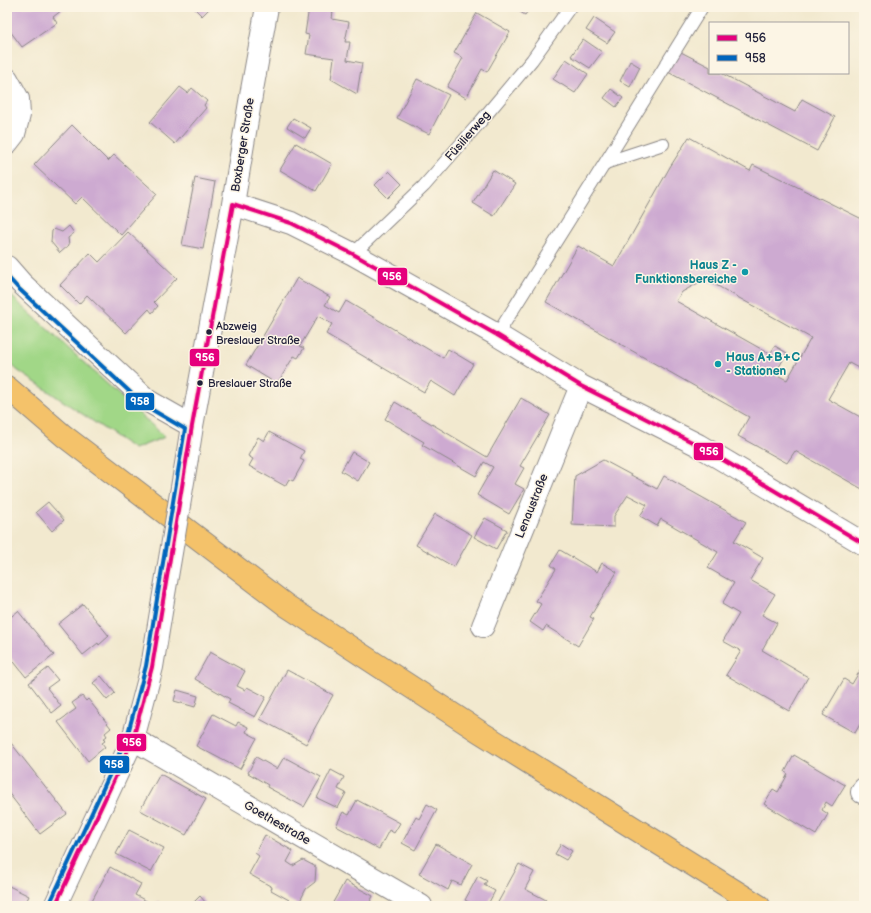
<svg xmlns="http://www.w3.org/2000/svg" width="871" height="913" font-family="'Balsamiq Sans',sans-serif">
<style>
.green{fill:#a1d787;stroke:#627c61}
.building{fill:#cdaad1;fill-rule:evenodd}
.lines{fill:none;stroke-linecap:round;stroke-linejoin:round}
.service-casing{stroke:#8a8685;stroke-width:14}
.minor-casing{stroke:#8a8685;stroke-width:24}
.primary-casing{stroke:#8a8685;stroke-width:24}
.service{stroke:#fff;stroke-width:12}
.minor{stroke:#fff;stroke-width:22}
.primary{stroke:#f4c26a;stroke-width:22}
.minor-bridge-casing{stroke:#8a8685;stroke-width:24;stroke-linecap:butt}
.minor-bridge{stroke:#fff;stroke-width:22}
.bus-1-casing{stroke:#fcf5e5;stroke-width:7}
.bus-2-casing{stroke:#fcf5e5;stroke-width:7}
.bus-1{stroke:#e5007d;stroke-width:4}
.bus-2{stroke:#0065bd;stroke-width:4}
.culture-dot{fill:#0f9aa8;stroke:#fcf5e5;stroke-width:1.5}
.bus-dot{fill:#22223b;stroke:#fcf5e5;stroke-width:1.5}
.labels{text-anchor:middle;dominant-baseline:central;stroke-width:3;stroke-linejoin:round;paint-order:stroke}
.bus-label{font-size:11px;fill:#22223b;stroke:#fcf5e5;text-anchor:start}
.street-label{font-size:12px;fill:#22223b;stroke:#fcf5e5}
.culture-label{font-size:12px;font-weight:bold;fill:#0d838f;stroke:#fcf5e5;text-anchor:end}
.line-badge{stroke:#fcf5e5;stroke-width:1.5}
.badge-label{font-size:11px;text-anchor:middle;font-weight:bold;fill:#fff}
</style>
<rect width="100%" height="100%" fill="#fcf5e5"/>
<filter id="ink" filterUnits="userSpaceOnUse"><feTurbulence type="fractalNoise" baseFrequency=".025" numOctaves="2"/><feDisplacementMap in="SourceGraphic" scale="8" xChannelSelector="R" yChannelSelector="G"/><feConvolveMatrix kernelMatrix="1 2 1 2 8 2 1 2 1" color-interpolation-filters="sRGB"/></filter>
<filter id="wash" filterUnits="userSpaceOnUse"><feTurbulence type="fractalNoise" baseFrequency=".012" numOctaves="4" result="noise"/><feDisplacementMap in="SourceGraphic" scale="16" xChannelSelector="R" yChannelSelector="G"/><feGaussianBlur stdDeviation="0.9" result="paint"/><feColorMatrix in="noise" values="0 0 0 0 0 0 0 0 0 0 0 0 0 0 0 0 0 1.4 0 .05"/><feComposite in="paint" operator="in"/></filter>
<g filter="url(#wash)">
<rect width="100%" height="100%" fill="#f2e9cf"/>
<path class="green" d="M7 292 165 437 134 449 17 370 7 360Z"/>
<g id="blocks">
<path class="building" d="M7 7H66L53 17 57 23 22 47 7 27Z
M193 7H211L202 16Z
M309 7 333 11 332 19 349 22 345 42H350L347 60 362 63 357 94 331 79 334 58 306 54 309 35 305 34Z
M512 7H531L525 15Z
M477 13 510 32 487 72 482 69 466 98 447 87 463 58 454 53Z
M594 18 615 32 607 43 586 30Z
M583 39 602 52 590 68 571 56Z
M677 50 710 67V73H721L795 112 802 99 835 117 817 151 666 71Z
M566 59 588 74 575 93 553 79Z
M630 61 640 67 630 87 620 81Z
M417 79 449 95 429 134 397 118Z
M180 87 188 93 192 88 207 101 204 105 206 108 175 144 150 122Z
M611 89 623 98 616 107 604 98Z
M293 118 311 128 305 138 287 127Z
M72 125 108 161 114 155 157 194 121 235 82 197 75 204 34 165Z
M689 137 750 171 753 165 864 220V371L849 363 828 399 864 419V490L795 451 787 463 738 436 749 417 546 302 578 246 614 266 670 167ZM705 279 811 338 787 380 775 374 787 353 775 346 770 354 676 301 682 292Z
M296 143 332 164 316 191 280 170Z
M493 170 515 184 494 216 473 203Z
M389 171 402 184 388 198 375 185Z
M195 178 215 182 203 249 182 245Z
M69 226 74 233 68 238 69 245 60 253 51 242 52 231 54 229 62 232Z
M128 232 177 278 154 302 158 306 152 313 149 309 126 333 87 295 79 304 60 285 90 253 99 262Z
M297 278 330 297 325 305 339 313 346 301 443 358 448 349 473 364 455 396 431 381 424 392 326 334 332 324 318 316 300 346 304 348 298 358 294 356 277 384 246 365Z
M521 398 550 415 520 466 524 468 515 484 524 489 509 514 477 495 493 467 484 462 476 476 422 445 424 442 385 419 395 402 487 457Z
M269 432 304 451 300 459 304 461 293 481 289 479 285 486 249 466 253 459 248 456 258 437 264 441Z
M352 452 369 462 358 481 341 471Z
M603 460 657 489 664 476 746 522 734 541 763 558 750 580 775 594 762 615 777 623 762 650 808 677 789 711 726 675 741 651 723 641 739 614 722 604 734 583 708 568 718 552 661 519 657 526 640 516 647 505 628 495 614 516V527L572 525 575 476Z
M48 502 64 520 52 531 36 512Z
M435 514 472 535 454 567 416 545Z
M485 518 507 530 496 549 474 537Z
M560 550 597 572 602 563 617 572 590 617 594 619 578 646 546 626 543 631 530 622 541 604 536 601 556 569 551 565Z
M83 604 109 636 99 645 98 643 83 655 58 624Z
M18 611 54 655 26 677 7 653V620Z
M210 652 245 671 237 686 245 690 247 687 266 697 255 717 228 703 230 699 195 679Z
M864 664V717L855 733 823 715 844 679 852 684Z
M48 668 58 680 47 688 61 706 52 713 29 683Z
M287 670 333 695 306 744 260 719Z
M101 676 115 693 107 700 93 683Z
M177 690 198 696 195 707 174 701Z
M82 696 86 701 88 699 111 728 105 733 107 736 103 739 105 741 102 743 105 747 88 761 58 722 76 709 72 703Z
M213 714 236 726 238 722 248 727 246 732 257 738 240 769 196 746Z
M11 743 67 814 40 834 7 791V747Z
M794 755 845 785 832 806 826 802 822 810 828 814 816 835 764 804 773 789 778 792 788 774 785 772Z
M256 757 277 769 284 757 321 777 304 807 267 787 268 785 248 773Z
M331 770 344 777 338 789 346 793 338 808 317 798Z
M160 774 206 799 186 835 140 810Z
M357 800 400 823 394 833 389 830 379 849 336 826 343 812 349 815Z
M427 804 437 810 415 850 402 843 416 817 419 819Z
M129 830 164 848 151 872 116 854Z
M265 835 293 851 287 862 293 866 303 860 316 867 315 882 306 889 298 905 271 890 272 887 249 874 259 856 255 853Z
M436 844 472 864 461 885 452 881 448 890 419 874Z
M561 844 572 851 566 860 555 854Z
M519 864 534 872 525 889 546 900 542 906H496Z
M110 867 141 884 135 895 154 905 158 901 163 906H89Z
M478 876 487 881 484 885 495 891 487 906H476L465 900Z
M345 881 373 896 368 906H331Z
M7 885 29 896 24 906H7Z
M200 896 206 903 203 906H190Z"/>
</g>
</g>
<g filter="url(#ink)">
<use href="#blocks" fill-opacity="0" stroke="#8a8685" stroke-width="1"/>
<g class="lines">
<defs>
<path id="service" d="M605 163 702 7
M353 254 424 186 481 121 532 60 570 7
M497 335 605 163 663 144"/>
<path id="minor" d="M7 79 18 99 19 115 14 134 7 143
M233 204 291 223 353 254 497 335 581 386 698 445 864 544
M7 267 21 283 148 401 192 426
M187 458 192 426 233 204 252 90 267 7
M483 626 581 386
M133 739 421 906
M864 789 862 792 864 793
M55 906 133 739 152 667 162 606"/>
<path id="primary" d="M7 387 64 436 287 606 480 732 759 906"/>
</defs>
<use href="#service" class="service-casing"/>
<use href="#minor" class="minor-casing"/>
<use href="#primary" class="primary-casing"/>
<use href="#service" class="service"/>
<use href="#minor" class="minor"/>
<use href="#primary" class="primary"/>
<defs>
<path id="minor-bridge" d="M162 606 187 458"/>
</defs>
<use href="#minor-bridge" class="minor-bridge-casing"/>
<use href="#minor-bridge" class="minor-bridge"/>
<defs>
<path id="bus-1" d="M55 906 133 739 152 667 192 426 233 204 291 223 353 254 497 335 581 386 698 445 864 544"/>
<path id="bus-2" d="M7 276 17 287 144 405 185 429 146 666 127 737 50 903"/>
</defs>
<use href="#bus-1" class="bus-1-casing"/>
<use href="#bus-2" class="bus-2-casing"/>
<use href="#bus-1" class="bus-1"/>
<use href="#bus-2" class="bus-2"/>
</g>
</g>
<g class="culture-dot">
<circle cx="745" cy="272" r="4"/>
<circle cx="718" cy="364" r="4"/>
</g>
<g class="bus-dot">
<circle cx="209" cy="332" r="3.5"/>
<circle cx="200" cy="383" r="3.5"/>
</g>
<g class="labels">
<g class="bus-label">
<text x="216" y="326">Abzweig<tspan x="216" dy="14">Breslauer Straße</tspan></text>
<text x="208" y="383">Breslauer Straße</text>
</g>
<g class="street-label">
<text transform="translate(468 136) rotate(-49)">Füsilierweg</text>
<text transform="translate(243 145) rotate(-81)">Boxberger Straße</text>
<text transform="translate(532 506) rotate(-68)">Lenaustraße</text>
<text transform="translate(277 823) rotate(30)">Goethestraße</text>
</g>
<g class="culture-label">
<text x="737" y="265">Haus Z -<tspan x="737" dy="14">Funktionsbereiche</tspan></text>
<text x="726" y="357" text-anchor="start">Haus A+B+C<tspan x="726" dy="14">- Stationen</tspan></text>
</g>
</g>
<g class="line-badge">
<rect x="377" y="267" width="31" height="19" rx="4" fill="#e5007d"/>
<rect x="189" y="348" width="31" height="19" rx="4" fill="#e5007d"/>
<rect x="125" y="392" width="30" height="19" rx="4" fill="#0065bd"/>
<rect x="693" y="442" width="31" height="19" rx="4" fill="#e5007d"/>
<rect x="116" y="733" width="31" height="19" rx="4" fill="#e5007d"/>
<rect x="99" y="755" width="31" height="19" rx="4" fill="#0065bd"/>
</g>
<g class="badge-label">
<text x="392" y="280">956</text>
<text x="205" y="361">956</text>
<text x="140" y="405">958</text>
<text x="709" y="455">956</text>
<text x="132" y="746">956</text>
<text x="114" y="768">958</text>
</g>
<rect width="871" height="913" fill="none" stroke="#fcf5e5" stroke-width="24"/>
<rect x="709" y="22" width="140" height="52" fill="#fcf5e5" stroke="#a5a1a1"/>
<rect x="717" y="35" width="20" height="6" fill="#e5007d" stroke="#a5a1a1"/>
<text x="745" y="42" font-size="12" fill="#22223b">956</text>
<rect x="717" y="55" width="20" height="6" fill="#0065bd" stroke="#a5a1a1"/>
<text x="745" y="62" font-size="12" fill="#22223b">958</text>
</svg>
